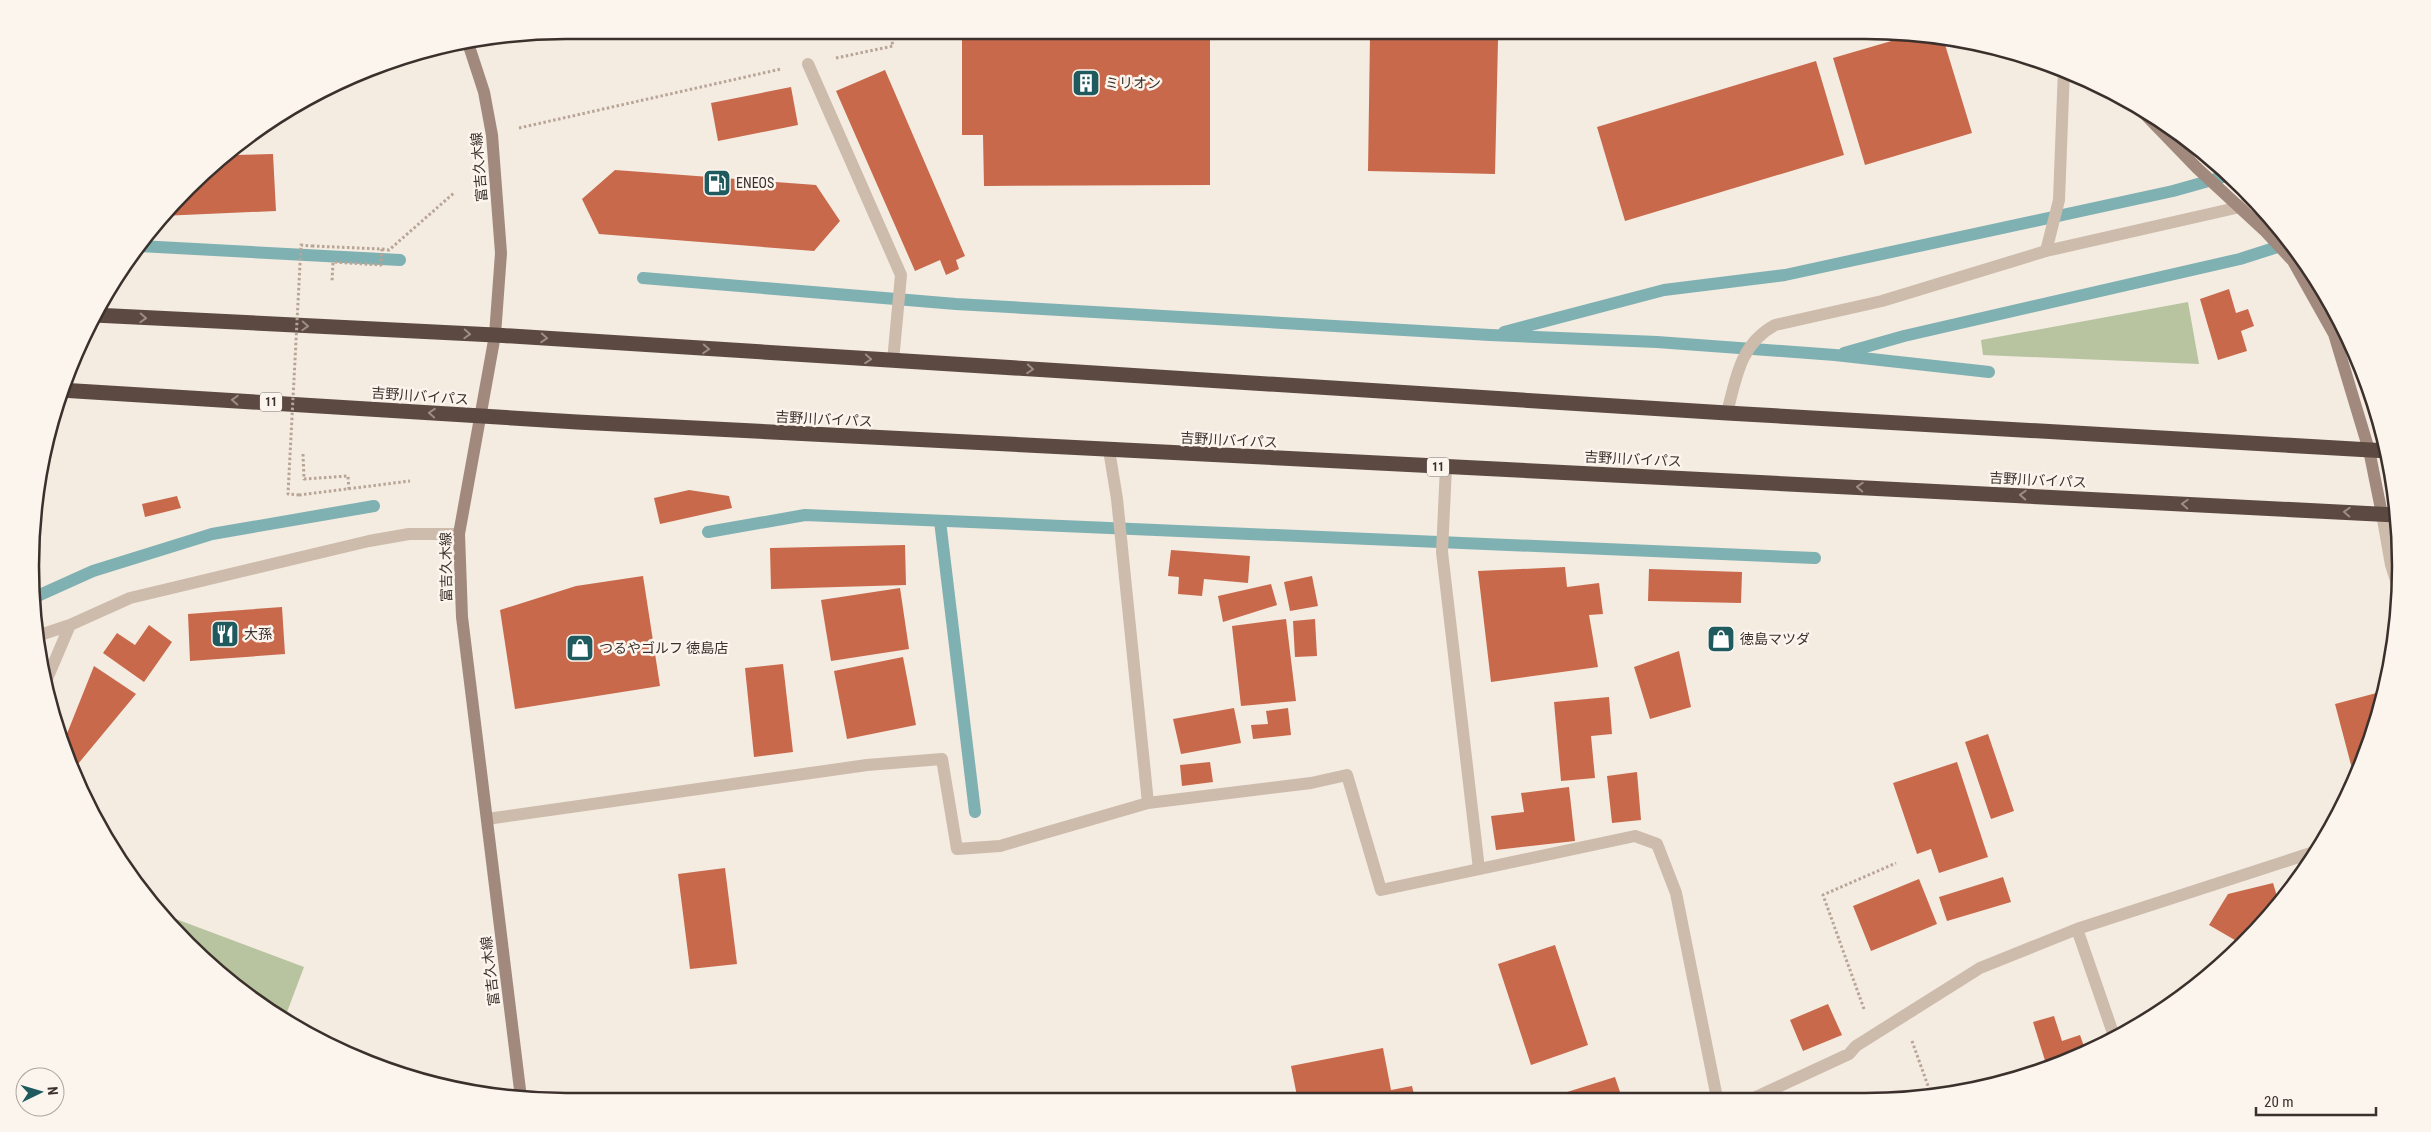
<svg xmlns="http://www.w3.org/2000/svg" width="2431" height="1132" font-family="'Roboto Condensed','Noto Sans JP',sans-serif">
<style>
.green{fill:#b8c4a0}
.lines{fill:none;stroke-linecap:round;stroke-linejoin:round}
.stream{stroke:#7fb0b2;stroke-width:12}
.building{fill:#c8694b}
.path{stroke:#b9a596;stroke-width:3;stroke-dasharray:2.5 2.5;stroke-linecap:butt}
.street{stroke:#cdbbac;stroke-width:12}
.secondary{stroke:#a18a7d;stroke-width:12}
.highway{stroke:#5c4a42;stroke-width:15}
.path-bridge{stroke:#b9a596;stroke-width:3;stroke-dasharray:2.5 2.5;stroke-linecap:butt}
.oneway{stroke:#9c8e87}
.labels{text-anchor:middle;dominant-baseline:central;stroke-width:5;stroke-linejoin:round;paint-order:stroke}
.shield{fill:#fbf5ee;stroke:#756b66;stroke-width:1}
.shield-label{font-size:12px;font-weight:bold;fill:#3b302b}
.poi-label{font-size:14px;fill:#3b302b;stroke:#fbf5ee;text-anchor:start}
.street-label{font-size:14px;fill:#3b302b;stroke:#fbf5ee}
.rim{fill:none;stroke:#3b302b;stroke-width:2.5}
</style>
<rect width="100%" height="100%" fill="#f4ebe1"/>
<path class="green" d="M2188 302 2199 364 1983 355 1981 340Z
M160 913 304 967 284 1020 213 969Z"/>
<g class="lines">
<path class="stream" d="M139 246 400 260
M643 278 956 304 1490 335 1657 342 1835 355 1989 372
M1504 332 1664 290 1785 275 2173 191 2230 175
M1844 353 1904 336 2240 259 2290 243
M940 521 975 812
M708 532 805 515 1815 558
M33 598 93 571 212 534 374 506"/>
</g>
<path class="building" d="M962 30H1210V185L984 186 983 135H962Z
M1912 35 1943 38 1972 133 1865 165 1833 58Z
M1370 37 1498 40 1495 174 1368 171Z
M1816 61 1844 155 1625 221 1597 127Z
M885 70 965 256 956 260 959 269 946 275 940 260 915 271 836 91Z
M791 87 798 125 718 141 711 103Z
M235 147V155L273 154 276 211 161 216 213 163Z
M615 170 816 185 840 221 814 251 599 234 582 199Z
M2229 289 2236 313 2248 309 2254 326 2241 331 2247 351 2218 360 2200 299Z
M689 490 729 496 732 508 660 524 654 498Z
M177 496 181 508 145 517 142 504Z
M905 545 906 585 771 589 770 548Z
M1171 550 1250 556 1248 583 1204 579 1202 596 1178 594 1179 577 1168 576Z
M1565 567 1567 587 1599 583 1603 614 1589 615 1598 667 1491 682 1478 571Z
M1649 569 1742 572 1741 603 1648 601Z
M643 576 660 686 515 709 500 610 576 586Z
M1312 576 1318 606 1290 611 1284 582Z
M1271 584 1277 605 1223 622 1218 596Z
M900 588 909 649 831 661 821 600Z
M282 607 285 654 190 661 188 614Z
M1286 619 1296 701 1241 706 1232 626Z
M1315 619 1317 656 1295 657 1293 621Z
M149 625 172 642 144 682 103 653 117 633 135 645Z
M1679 651 1691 707 1650 719 1634 667Z
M903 657 916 725 847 739 834 671Z
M783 664 793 752 754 757 745 668Z
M94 666 136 694 73 770 62 746Z
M2384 691 2360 771 2355 780 2335 704Z
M1609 697 1612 734 1591 736 1595 778 1561 781 1554 702Z
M1234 708 1241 743 1181 754 1173 719Z
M1288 708 1291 735 1253 739 1251 725 1268 724 1266 711Z
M1988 734 2014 811 1991 819 1965 742Z
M1210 762 1213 782 1182 786 1180 765Z
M1957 762 1988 857 1939 873 1931 849 1917 854 1893 783Z
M1637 772 1641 820 1612 823 1607 776Z
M1569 787 1575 841 1496 850 1491 816 1524 812 1521 793Z
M725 868 737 964 690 969 678 874Z
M2003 877 2011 902 1947 921 1939 897Z
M1919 879 1937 924 1871 951 1853 906Z
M2273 883 2279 903 2240 943 2209 925 2228 894Z
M1555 945 1588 1045 1531 1065 1498 964Z
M1828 1004 1842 1035 1803 1051 1790 1020Z
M2054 1016 2062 1041 2080 1035 2086 1052 2070 1061 2047 1067 2033 1022Z
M1383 1048 1391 1090 1412 1086 1415 1099H1316L1315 1093 1297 1096 1291 1066Z
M1615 1077 1622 1098 1548 1099V1098Z"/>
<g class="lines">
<path class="path" d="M836 58 893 46 889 30
M519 128 781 69
M312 246 382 249 381 265 333 262 332 282
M382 249 389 250 455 192
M303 454 304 479 348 476 349 490
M299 495 410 481
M1864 1009 1823 895 1896 863
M1912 1041 1932 1097"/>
<path class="street" d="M808 64 901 275 893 361
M2046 251 2059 200 2064 69
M1727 413C1736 378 1740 344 1775 325L1882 301 2046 251 2240 207 2254 199
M1109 450 1117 499 1148 803
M1446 467 1442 552 1479 869
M2382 514 2391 565 2399 590
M37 636 70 625 130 598 369 541 409 534H459
M44 686 70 625
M487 819 867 765 942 759 957 849 1000 846 1148 803 1311 783 1347 775 1381 890 1635 836 1657 844 1676 893 1717 1098
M2114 1036 2077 929 2314 852
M1754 1098 1849 1054 1856 1046 1980 968 2077 929"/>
<path class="secondary" d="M467 40 484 92 492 135 501 253 495 335 459 534 462 617 521 1098
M2139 108 2197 168 2264 230 2293 261 2334 334 2369 450 2382 514"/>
<path class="highway" d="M94 315 495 335 1727 413 2388 451
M60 390 577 422 2396 515"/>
<path class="path-bridge" d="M299 495 288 494 301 245 312 246"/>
</g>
<defs><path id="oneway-chevron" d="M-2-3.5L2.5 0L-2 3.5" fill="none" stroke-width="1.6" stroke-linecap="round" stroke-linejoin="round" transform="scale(1.25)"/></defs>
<g class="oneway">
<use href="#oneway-chevron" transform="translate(143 318) rotate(3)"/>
<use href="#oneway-chevron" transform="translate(305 326) rotate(3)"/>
<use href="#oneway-chevron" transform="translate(467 334) rotate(3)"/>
<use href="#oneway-chevron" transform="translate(544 338) rotate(4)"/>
<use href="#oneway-chevron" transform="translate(706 349) rotate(4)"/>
<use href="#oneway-chevron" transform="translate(868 359) rotate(4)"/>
<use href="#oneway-chevron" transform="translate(1030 369) rotate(4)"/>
<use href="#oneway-chevron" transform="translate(235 400) rotate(-177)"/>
<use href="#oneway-chevron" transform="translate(432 413) rotate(-176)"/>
<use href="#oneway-chevron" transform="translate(1860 487) rotate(-177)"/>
<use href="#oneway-chevron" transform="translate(2023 495) rotate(-177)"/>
<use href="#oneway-chevron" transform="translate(2185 504) rotate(-177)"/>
<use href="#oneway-chevron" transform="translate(2347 512) rotate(-177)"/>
</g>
<defs>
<symbol id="building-square" viewBox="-11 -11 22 22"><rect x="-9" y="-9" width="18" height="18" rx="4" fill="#1f5a5e" stroke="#fbf5ee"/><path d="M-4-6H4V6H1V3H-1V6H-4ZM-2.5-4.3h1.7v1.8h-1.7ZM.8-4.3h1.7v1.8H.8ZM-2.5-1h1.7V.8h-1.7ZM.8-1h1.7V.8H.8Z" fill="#fff"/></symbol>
<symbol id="fuel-square" viewBox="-11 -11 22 22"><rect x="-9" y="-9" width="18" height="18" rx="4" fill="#1f5a5e" stroke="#fbf5ee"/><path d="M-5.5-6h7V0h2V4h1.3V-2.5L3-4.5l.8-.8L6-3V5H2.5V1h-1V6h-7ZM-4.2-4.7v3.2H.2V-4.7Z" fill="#fff"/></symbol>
<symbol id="restaurant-square" viewBox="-11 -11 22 22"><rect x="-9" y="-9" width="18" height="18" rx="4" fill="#1f5a5e" stroke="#fbf5ee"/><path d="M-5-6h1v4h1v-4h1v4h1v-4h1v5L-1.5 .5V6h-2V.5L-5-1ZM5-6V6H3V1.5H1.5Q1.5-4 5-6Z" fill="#fff"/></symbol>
<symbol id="shop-square" viewBox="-11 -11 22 22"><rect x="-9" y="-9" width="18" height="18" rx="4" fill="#1f5a5e" stroke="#fbf5ee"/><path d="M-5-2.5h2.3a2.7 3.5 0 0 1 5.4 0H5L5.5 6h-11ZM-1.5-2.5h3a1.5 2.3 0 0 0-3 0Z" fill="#fff"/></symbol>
</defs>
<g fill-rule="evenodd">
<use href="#building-square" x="1070" y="67" width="32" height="32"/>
<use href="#fuel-square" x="701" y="167" width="32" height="32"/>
<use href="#restaurant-square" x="209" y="618" width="32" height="32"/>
<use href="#shop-square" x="1705" y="623" width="32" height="32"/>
<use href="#shop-square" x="564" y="632" width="32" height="32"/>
</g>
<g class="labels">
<g class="shield">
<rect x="260" y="392.5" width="22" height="19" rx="4"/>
<rect x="1427" y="457.5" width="22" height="19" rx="4"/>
</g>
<g class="shield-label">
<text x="271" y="402">11</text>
<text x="1438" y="467">11</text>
</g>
<g class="poi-label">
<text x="1105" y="83">ミリオン</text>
<text x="736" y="183">ENEOS</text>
<text x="244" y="634">大孫</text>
<text x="1740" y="639">徳島マツダ</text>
<text x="599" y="648">つるやゴルフ 徳島店</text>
</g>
<g class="street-label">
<text transform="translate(479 167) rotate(-95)">富吉久木線</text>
<text transform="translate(420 396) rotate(4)">吉野川バイパス</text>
<text transform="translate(824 419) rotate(3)">吉野川バイパス</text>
<text transform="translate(1229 440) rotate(3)">吉野川バイパス</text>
<text transform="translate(1633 459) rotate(3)">吉野川バイパス</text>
<text transform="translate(2038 480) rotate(3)">吉野川バイパス</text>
<text transform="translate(446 567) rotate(-91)">富吉久木線</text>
<text transform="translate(490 971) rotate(-97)">富吉久木線</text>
</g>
</g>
<path d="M0 0H2431V1132H0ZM566 39H1865A527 527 0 0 1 2392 566V566A527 527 0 0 1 1865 1093H566A527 527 0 0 1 39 566V566A527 527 0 0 1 566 39Z" fill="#fbf5ee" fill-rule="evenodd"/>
<path class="rim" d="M566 39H1865A527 527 0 0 1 2392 566V566A527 527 0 0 1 1865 1093H566A527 527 0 0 1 39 566V566A527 527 0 0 1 566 39Z"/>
<g transform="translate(40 1092) rotate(85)"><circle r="24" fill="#fbf5ee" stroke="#aea6a0"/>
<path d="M0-4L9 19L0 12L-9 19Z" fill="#1f5a5e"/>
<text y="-8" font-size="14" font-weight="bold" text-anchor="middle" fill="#3b302b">N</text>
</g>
<path d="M2256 1107v8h120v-8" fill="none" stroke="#3b302b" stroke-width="2.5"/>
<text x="2264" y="1107" font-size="15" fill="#3b302b" stroke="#fbf5ee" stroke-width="4" paint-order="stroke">20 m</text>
</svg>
